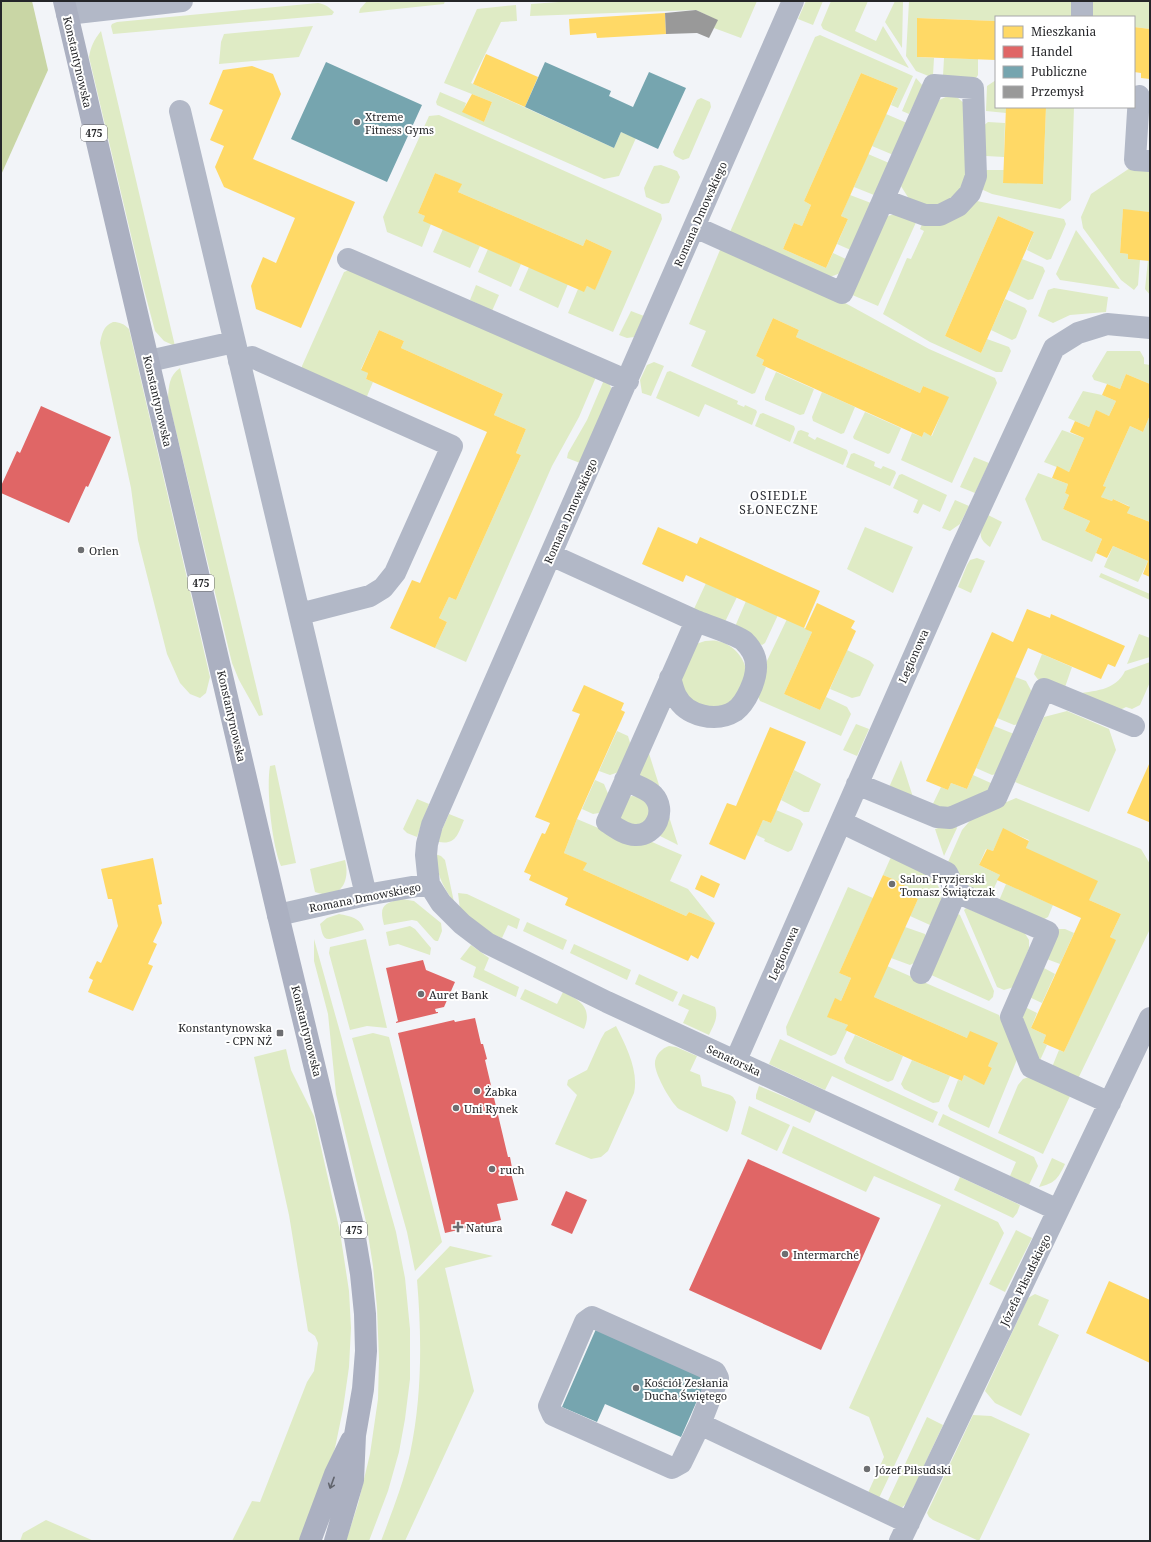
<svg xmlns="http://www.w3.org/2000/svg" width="1151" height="1542" font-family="'Noto Serif',serif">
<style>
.green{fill:#dfebc5}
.forest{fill:#c9d6a5}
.homes{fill:#ffd966}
.shops{fill:#e06666}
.public{fill:#76a5af}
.industry{fill:#999}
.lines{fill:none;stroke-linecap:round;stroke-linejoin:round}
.minor{stroke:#b2b8c7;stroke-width:22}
.major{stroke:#abb0c1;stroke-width:22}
.oneway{stroke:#61646d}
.poi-dot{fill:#6d6e71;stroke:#fff;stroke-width:1.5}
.labels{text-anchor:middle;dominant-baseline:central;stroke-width:4;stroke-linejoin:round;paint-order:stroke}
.shield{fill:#fff;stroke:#666769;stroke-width:1}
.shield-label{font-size:10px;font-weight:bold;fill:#252629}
.street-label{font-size:11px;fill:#252629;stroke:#fff}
.poi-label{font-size:11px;fill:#252629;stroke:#fff;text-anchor:start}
.neighbourhood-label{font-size:12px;letter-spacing:1px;fill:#2b2d33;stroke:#fff}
</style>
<rect width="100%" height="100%" fill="#f2f4f8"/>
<path class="green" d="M367 1H445L444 4 359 13 360 9Z
M572 1H757L741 38 714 28 717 20 696 10 530 16 531 4Z
M806 1H823L813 25 798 19Z
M831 1H868L855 31 876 41 883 26 909 68 823 29 821 25Z
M895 1H903L902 48 885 22Z
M909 1H1078L1077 17H996V21L918 18 917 57 934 58 933 75 931 77 916 71 906 56Z
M1091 1H1150V29L1134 27V17H1091Z
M318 3C325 4 329 7 334 12L332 15 113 34 111 26 112 24 117 22Z
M516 5 517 21 501 22 471 83 614 148 621 132 636 138 619 176 604 179 437 105 436 102 440 92 466 103 463 112 484 122 492 102 444 83 477 9Z
M313 26 299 57 219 64 221 42 224 34Z
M101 31 175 346 164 341 155 331 143 286 89 57C91 46 94 40 101 31Z
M820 35 913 76 898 108 891 105 898 88 861 73 804 201 811 205 802 226 794 223 783 249 826 268 833 253 848 260C842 274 838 276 823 277L730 232 815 37Z
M944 58 978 59V75L974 81 943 76Z
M916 78 923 86 909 114 902 111Z
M996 80V107H1006V113L986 111 987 86Z
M950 95 958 98 965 104 970 178 964 191 935 209 911 202 899 183 933 103Z
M701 98 710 102 711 107 689 158 683 160 675 156 673 152 697 100Z
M1046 107H1074L1071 200 1060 209 992 194 981 189 982 170H1004L1003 183H1043Z
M886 114 907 123 898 153 891 154 872 146Z
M439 115 661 214 662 219 613 332 568 313 578 289 584 291 587 286 595 289 612 251 586 239 583 246 458 192 461 184 435 173 418 213 425 216 431 224 422 247 387 232 383 217 429 116Z
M988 122 1005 123 1004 157 986 156 983 153V126Z
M868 154 889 163 874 195 854 187Z
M661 165 677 171 680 177 669 203 662 204 646 197 644 188 654 166Z
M1133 166 1150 167V212L1123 210 1120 253 1128 254V259L1140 260 1138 285 1134 290 1121 280 1083 228 1081 217 1091 194Z
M850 195 871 203 853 251 837 244 848 219 841 216Z
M977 201 1064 219 1066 224 1051 259 1047 260 1027 250 1034 232 998 216 945 336 981 353 987 339 1009 347 1011 351 1002 372H996L930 342 883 314 907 258 911 259 924 231 920 229 923 222Z
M899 213 918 218 878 306 850 294 884 217Z
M443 229 480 246 470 268 433 252Z
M1076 230 1120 289 1060 280 1056 274Z
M488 249 521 264 511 287 478 272Z
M720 250H725L847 304 929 349 995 378 997 383 952 483 901 460 912 433 922 437 924 432 932 436 948 397 923 386 920 393 796 337 799 330 773 318 756 356 764 360 762 365 766 367 755 393 752 394 691 366 706 331 689 324Z
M1022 259 1043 267 1045 271 1033 299 1028 300 1008 290Z
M1148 260 1150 261V295L1145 289Z
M529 267 568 284 558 308 519 290Z
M352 269 596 377 579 417 552 466 466 662 435 648 447 622 439 618 449 597 456 600 521 455 516 453 526 429 494 415 503 394 401 348 404 341 379 330 361 369 368 373 366 379 373 382 365 401 302 375V366L344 272Z
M476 285 499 295 492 311 470 300Z
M1054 288 1108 297 1106 312 1070 315 1053 323 1038 316 1048 290Z
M1005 299 1025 308 1027 311 1016 338 1012 340 991 330Z
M631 311 644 316 634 337 627 338 619 335Z
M113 322C120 322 124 324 129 329L210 677 206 693 200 698 190 694 180 683 167 654 138 540 131 488 100 343C102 334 103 326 113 322Z
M1107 351H1140L1144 358V364L1150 365V384L1126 374 1120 389 1107 384 1094 380 1092 376Z
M654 362 664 366 651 396 642 393 640 380 647 365Z
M180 368 263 715 259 716 239 680 232 663 168 398C169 385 169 376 180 368Z
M670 371 738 401 737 404 744 407 745 405 756 410 757 412 752 425 705 404 699 417 656 398 667 372Z
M776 372 814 389 804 414 800 415 765 400V397Z
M604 380 609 383 612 390 580 463 567 458 568 453 587 420Z
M1083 391 1102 395 1116 401 1109 416 1096 411 1089 427 1068 418Z
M822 392 855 407 844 433 841 434 813 421 812 417Z
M865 412 901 428 890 453 888 454 854 439 853 437Z
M763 413 794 426 795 429 790 442 755 426 760 414Z
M1150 415V522L1127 513 1129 506 1113 499 1112 501 1101 497 1105 487 1103 486 1130 426 1143 432Z
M801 430 809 433 808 436 815 440 817 437 847 450 848 453 843 465 793 443 798 431Z
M1062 430 1084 438 1069 472 1044 462Z
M854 453 875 462 874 466 881 469 883 466 895 471 896 473 890 486 846 467 851 454Z
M974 457 989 463 975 493 960 487Z
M1038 473 1068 484 1065 493 1069 495 1063 509 1090 521 1085 531 1102 539 1092 562 1042 540 1025 499Z
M902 474 947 495 940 512 923 504 918 514 913 512 918 500 893 488 899 475Z
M955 500 969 506 960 524 950 531 942 528Z
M988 515 1002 522 990 547C975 537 981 529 988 515Z
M865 527 913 547 893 593 847 569Z
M1113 546 1148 561 1138 582 1104 567Z
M977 558 985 561 971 593 958 587 967 565 970 560Z
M1101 573 1150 594V600L1099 577Z
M706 583 737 597 724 624 693 611Z
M746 601 778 615 765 643 762 645 734 632V629Z
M787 619 812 632 784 694 820 710 826 697 847 707 851 714 841 736 760 701 754 688Z
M1139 634 1150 638V657L1127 664Z
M705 641C709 641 713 640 717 641 735 644 750 663 746 682 744 689 730 703 725 709L691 706 676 675 693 645Z
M847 650 870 661 874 665 860 696 852 698 830 689Z
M1042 654 1072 667 1064 690 1039 681 1034 674Z
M1150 662V682L1140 705 1132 709 1126 707 1112 714 1074 694C1093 691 1116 691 1125 671Z
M1015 677 1026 681 1033 694 1019 724 1014 725 997 718Z
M1067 711 1109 729 1116 750 1089 812 1015 782 1044 717Z
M856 724 869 729 857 756 843 750Z
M994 726 1014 734 996 774 992 775 976 768Z
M617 731 628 736 631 746 619 772 610 775 599 771Z
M646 744 678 845 660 836 646 787 636 767Z
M901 760 913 797 887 792Z
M275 765 296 863 281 866C272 845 266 789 270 766Z
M794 770 821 784 809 812H804L781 800Z
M973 775 993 784 988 795 949 812 930 810 941 787 948 790 951 783 967 789Z
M595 780 604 784 609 796 599 813 593 814 582 809Z
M632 796C644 797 647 802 651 813L644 827 619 822 627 797Z
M1016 798 1141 849 1150 864V929L1076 1083 1050 1072 1059 1050 1064 1052 1115 940 1110 937 1121 914 1089 900 1026 848 1029 840 1003 829 993 851 986 849 979 865 1000 875 989 899 955 882 948 862 962 830 974 816Z
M417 799 429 804 417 837 407 833 403 829Z
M776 810 800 820 803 824 792 850 788 852 764 841 765 839 756 835 763 820 771 823Z
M449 814 464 820C458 834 456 845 439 842L440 834Z
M577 819 629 841 652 842 682 855 670 881 688 889 715 923 689 912 686 916 583 870 586 863 564 853Z
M955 823 957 828 944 856 935 829Z
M435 854 441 856 445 860 454 902C441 884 438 875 435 854Z
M891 857C905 864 946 878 941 899 939 908 934 917 930 925L910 916 918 899 902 892 905 884 883 875Z
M345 860C351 883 339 901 315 892L310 869Z
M1006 884 1053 905 1048 917 1039 922 998 903Z
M848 887 873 898 839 973 851 978 841 1001 835 999 828 1017 848 1025 846 1030 847 1031 836 1054 831 1056 787 1035 786 1027Z
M458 893 467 894 520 919 517 929 508 925 502 938 489 933 460 910Z
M402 899 414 901 441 923 442 931 438 941H436L434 940 417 921 412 920 384 925C379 906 383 903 402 899Z
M966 908 1024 932 1029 940V948L1014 987 1004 990 997 987 964 910Z
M956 913 960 915 994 991 993 997 989 1001 929 974Z
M339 914C350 916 361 918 364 930L330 939C322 940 322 931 320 924L327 918Z
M527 922 567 940 563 950 523 931Z
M410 926 415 929 431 948 430 955 398 944 389 946 386 932Z
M905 927 925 934 926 938 914 963 910 965 891 958Z
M1055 929H1065L1074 933 1060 964 1044 958Z
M314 939 396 1232 405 1278 410 1329V1379L405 1419 399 1452 388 1491 369 1541H346L358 1504 370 1454 378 1399 379 1359 377 1308 373 1266 366 1222 336 1094 328 1014 314 961Z
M366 939 387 1028 367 1026 350 1030 329 953 330 947Z
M574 944 631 970 627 980 570 953Z
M471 945 489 958 484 970 519 987 516 997 473 977 476 967 460 959Z
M887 966 999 1015 1018 1057 989 1128 950 1110 948 1106 958 1080 962 1081 964 1075 984 1084 992 1068 988 1066 967 1038 874 997Z
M1044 968 1055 974 1042 1003 1027 996Z
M639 974 678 992 673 1002 635 984Z
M525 989 557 1004 563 992C580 1000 593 1008 584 1029L520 999Z
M683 994 715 1007C719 1018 713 1026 709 1035L683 1023 689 1010 678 1005Z
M1020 1007 1027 1008 1037 1013 1031 1028 1046 1035 1043 1043 1047 1045 1037 1067 1034 1065Z
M616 1026C626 1046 639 1071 634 1093L608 1151 601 1157 591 1159 555 1144 577 1095 567 1085 568 1080 587 1070 601 1039 605 1032Z
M373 1033 389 1037 442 1242 415 1271 407 1232 352 1038Z
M855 1035 903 1056 893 1080 888 1082 846 1063 844 1058Z
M780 1039 938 1112 933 1123 832 1076 825 1090 769 1064Z
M669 1046 676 1047 697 1056 690 1071 700 1075 702 1086 730 1095 733 1097 736 1102 729 1129 727 1132 679 1109C671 1103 656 1076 655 1065 654 1056 662 1048 669 1046Z
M286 1049 291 1070 314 1116 340 1232 349 1291 351 1328 349 1367 343 1409 335 1448 315 1511 303 1541H232L252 1501 260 1502 307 1382 314 1371 318 1343 315 1336 308 1331 289 1215 254 1057Z
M912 1060 950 1076 939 1102 933 1103 904 1089 901 1084Z
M1032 1076 1071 1094 1043 1154 998 1133 1018 1085 1023 1079Z
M759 1086 816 1110 810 1123 756 1099V1095Z
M749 1106 790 1125 777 1151 741 1134Z
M943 1114 1034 1157 1038 1166 1029 1185 1010 1176 1016 1162 938 1125Z
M793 1126 998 1222 1004 1233 879 1498 867 1495 884 1457 869 1417 849 1408 941 1205 874 1176 866 1192 782 1153Z
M1052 1158 1065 1164C1058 1179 1055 1183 1039 1187Z
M960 1177 1020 1205 1017 1213 1013 1218 954 1190Z
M1016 1230 1032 1238 1005 1292 989 1284Z
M450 1246 493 1256 445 1268 474 1391 405 1541H381C392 1512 403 1484 410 1454 422 1397 422 1339 417 1280Z
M1035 1294 1049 1300 1038 1325 1059 1335 1021 1416 995 1403 985 1391 1028 1298Z
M973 1415 991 1416 1030 1434 979 1541 933 1520 929 1517 927 1513Z
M927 1417 943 1425 906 1504 900 1509 885 1507Z
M46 1520 94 1541H20L23 1533Z"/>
<path class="forest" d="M1 1H32L48 70 1 175Z"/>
<path class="homes" d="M665 13 666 34 597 38 596 33 570 35 569 19Z
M917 18 996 21V60L917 57Z
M1134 27 1150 29V79L1141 78V73L1134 72Z
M486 54 538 77 525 107 473 84Z
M252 66 273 74 281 94 253 159 355 202 301 328 256 309 251 286 263 257 276 263 295 218 224 187 215 167 224 146 210 140 223 110 209 104 223 70Z
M861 73 898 88 841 216 848 219 826 268 783 249 794 223 802 226 811 205 804 201Z
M472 94 492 102 484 122 462 112Z
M1006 107H1046L1043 184 1003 183Z
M435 173 462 184 458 192 583 246 586 239 612 251 595 290 587 286 584 292 423 221 425 216 418 213Z
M1123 209 1150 212V261L1128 259V254L1120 253Z
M998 216 1034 232 981 353 945 336Z
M773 318 799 330 796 337 920 393 923 386 949 397 931 436 924 432 922 437 762 365 764 360 756 356Z
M379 330 404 341 401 348 503 394 494 415 526 429 516 453 521 455 456 600 449 597 439 618 447 622 435 648 390 628 412 580 420 583 487 432 366 379 368 373 361 370Z
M1126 374 1150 384V415L1143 432 1130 426 1103 486 1106 487 1101 497 1112 501 1113 499 1130 507 1127 513 1150 522V577L1143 574 1148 561 1113 546 1107 558 1096 553 1102 539 1085 531 1090 521 1063 509 1069 495 1065 493 1068 484 1052 478 1057 466 1069 472 1084 438 1070 432 1075 421 1089 427 1096 410 1109 416 1116 401 1102 395 1107 384 1120 389Z
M658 527 697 544 700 537 820 591 804 628 686 575 683 582 642 564Z
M817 603 855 621 851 628 856 631 820 710 784 694 812 632 805 629Z
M1027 609 1050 618 1051 614 1125 646 1115 667 1108 664 1101 679 1028 648 967 789 951 783 948 790 926 781 992 632 1013 642Z
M584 685 624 703 621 710 625 712 577 819 564 853 587 863 583 870 686 916 689 912 715 923 698 959 691 955 688 961 565 905 568 898 529 880 531 875 524 872 542 833 545 834 550 823 535 817 580 714 572 711Z
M770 727 806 742 771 823 763 820 745 860 709 844 727 803 736 806Z
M1150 762V820L1149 822 1127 813Z
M1003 828 1029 841 1026 848 1098 881 1089 900 1121 914 1110 937 1116 940 1064 1052 1043 1043 1046 1035 1031 1028 1081 918 997 880 1000 875 979 865 987 849 993 851Z
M153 858 162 904 158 905 162 923 153 942 157 944 148 964 153 966 133 1011 88 992 93 980 89 978 97 961 101 963 118 926 112 899H108L101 869Z
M701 875 720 884 714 898 695 889Z
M883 875 905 884 902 892 918 899 874 997 967 1038 970 1031 998 1043 988 1066 992 1068 984 1085 964 1075 962 1081 912 1060 845 1030 848 1025 827 1017 835 998 841 1001 851 978 839 973Z
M1109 1281 1150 1300V1363L1086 1333Z"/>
<path class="shops" d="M41 406 111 437 88 487 86 486 69 523 1 493V486L17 451 20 453Z
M423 960 426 970 455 982 444 1007 435 1009 436 1012H438V1013L396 1023V1022L398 1021 386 968Z
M475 1018 481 1044H483L487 1059 485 1060 508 1157H510L513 1173H511L518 1200 497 1204 501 1220 445 1233 398 1033 454 1020 455 1022Z
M748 1159 880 1218 821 1350 689 1290Z
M566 1191 587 1200 572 1234 551 1225Z"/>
<path class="public" d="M326 62 422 105 387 182 291 139Z
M545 62 611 91 609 96 633 107 649 72 686 88 658 149 621 132 614 148 525 107Z
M596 1329 707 1378 681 1437 605 1404 597 1422 562 1407Z"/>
<path class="industry" d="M696 10 718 20 709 38 697 33 666 34 665 13Z"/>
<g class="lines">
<path class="minor" d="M793 1 432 825 427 844 426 855 429 884 441 903 462 924 487 943 607 1002 1058 1210
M67 14 182 1
M1082 17V1
M1139 96 1135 160 1150 161
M180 111 366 895
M695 227 842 293 934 85 973 88 976 176 970 193 958 206 940 215H925L884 200
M348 259 628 381
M149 361 234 342
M239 361 252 357 452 446 395 573 383 588 370 596 300 614
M551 555 696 621 607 822C615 827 625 835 635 835 656 836 667 810 653 795 646 788 634 785 625 780
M670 678C672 684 673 690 676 696 686 716 716 723 735 711 746 703 757 679 756 665 756 656 750 647 744 641 737 635 706 625 696 621
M857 784 937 817 950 818 996 798 1044 689 1134 726
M841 822 947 873 956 892 921 973
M956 892 1048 932 1011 1017 1031 1067 1110 1103
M278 915 366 895 429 884
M736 1060 961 549 1054 348 1078 333 1107 324 1150 328
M700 1424 718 1378 715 1372 592 1317 585 1322 549 1406 553 1415 672 1468 681 1463 700 1424 909 1523
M900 1541 1150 1018"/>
<path class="major" d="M64 1 278 915 353 1226 361 1274 365 1314 366 1351 363 1389 355 1435 353 1480 335 1541
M310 1541 335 1474 351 1441"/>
</g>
<defs><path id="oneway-shaft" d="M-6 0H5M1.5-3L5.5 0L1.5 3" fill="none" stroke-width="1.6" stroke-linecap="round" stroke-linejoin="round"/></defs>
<use class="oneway" href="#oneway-shaft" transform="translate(332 1483) rotate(110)"/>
<g class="poi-dot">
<circle cx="357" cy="122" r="4"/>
<circle cx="81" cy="550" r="4"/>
<circle cx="892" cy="884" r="4"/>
<circle cx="421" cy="994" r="4"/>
<rect x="276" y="1029" width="8" height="8" rx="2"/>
<circle cx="477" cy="1091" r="4"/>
<circle cx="456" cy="1108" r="4"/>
<circle cx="492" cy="1169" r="4"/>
<path d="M456 1221h4v4h4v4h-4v4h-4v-4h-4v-4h4z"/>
<circle cx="785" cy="1254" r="4"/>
<circle cx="636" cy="1388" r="4"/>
<circle cx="867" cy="1469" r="4"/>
</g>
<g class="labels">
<g class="shield">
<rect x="81" y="125" width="26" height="16" rx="3"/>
<rect x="188" y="575" width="26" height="16" rx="3"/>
<rect x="341" y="1222" width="26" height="16" rx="3"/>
</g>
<g class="shield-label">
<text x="94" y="133">475</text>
<text x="201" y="583">475</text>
<text x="354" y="1230">475</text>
</g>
<g class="street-label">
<text transform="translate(78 62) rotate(77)">Konstantynowska</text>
<text transform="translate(700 214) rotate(-66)">Romana Dmowskiego</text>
<text transform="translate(158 401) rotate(77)">Konstantynowska</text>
<text transform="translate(570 511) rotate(-66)">Romana Dmowskiego</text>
<text transform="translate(913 656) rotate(-66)">Legionowa</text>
<text transform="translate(232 716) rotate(77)">Konstantynowska</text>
<text transform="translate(365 897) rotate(-11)">Romana Dmowskiego</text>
<text transform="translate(783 953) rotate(-66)">Legionowa</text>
<text transform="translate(307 1031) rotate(76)">Konstantynowska</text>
<text transform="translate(734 1060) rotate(25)">Senatorska</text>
<text transform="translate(1025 1280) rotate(-64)">Józefa Piłsudskiego</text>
</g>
<g class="poi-label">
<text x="365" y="116">Xtreme<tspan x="365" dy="13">Fitness Gyms</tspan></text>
<text x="89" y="550">Orlen</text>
<text x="900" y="878">Salon Fryzjerski<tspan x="900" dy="13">Tomasz Świątczak</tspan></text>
<text x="429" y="994">Auret Bank</text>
<text x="272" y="1027" text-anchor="end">Konstantynowska<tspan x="272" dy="13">- CPN NŻ</tspan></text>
<text x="485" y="1091">Żabka</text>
<text x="464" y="1108">Uni Rynek</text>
<text x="500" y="1169">ruch</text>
<text x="466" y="1227">Natura</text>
<text x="793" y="1254">Intermarché</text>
<text x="644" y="1382">Kościół Zesłania<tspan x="644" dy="13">Ducha Świętego</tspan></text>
<text x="875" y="1469">Józef Piłsudski</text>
</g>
<g class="neighbourhood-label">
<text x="779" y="495">OSIEDLE<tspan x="779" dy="14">SŁONECZNE</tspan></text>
</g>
</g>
<rect width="1151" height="1542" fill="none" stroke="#252629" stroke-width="4"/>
<rect x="995" y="16" width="140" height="92" fill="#ffffff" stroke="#a8a8a9"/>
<rect x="1003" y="26" width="20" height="12" fill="#ffd966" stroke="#a8a8a9"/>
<text x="1031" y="36" font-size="12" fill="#252629">Mieszkania</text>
<rect x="1003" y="46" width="20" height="12" fill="#e06666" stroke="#a8a8a9"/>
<text x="1031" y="56" font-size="12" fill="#252629">Handel</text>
<rect x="1003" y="66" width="20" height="12" fill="#76a5af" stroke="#a8a8a9"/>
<text x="1031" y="76" font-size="12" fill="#252629">Publiczne</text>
<rect x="1003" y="86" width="20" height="12" fill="#999999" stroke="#a8a8a9"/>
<text x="1031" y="96" font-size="12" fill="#252629">Przemysł</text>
</svg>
